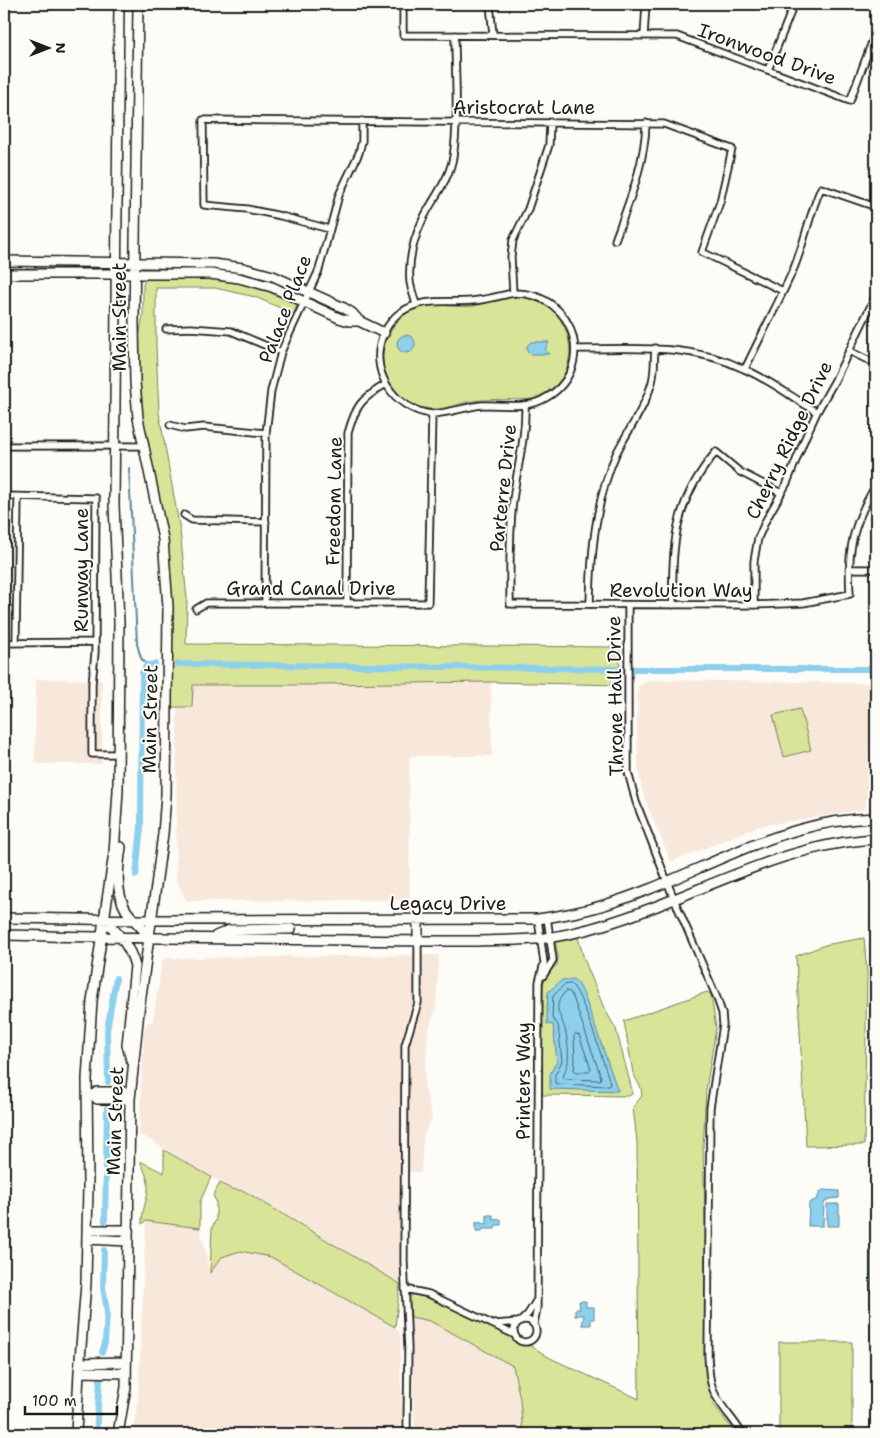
<svg xmlns="http://www.w3.org/2000/svg" width="880" height="1438" font-family="'Shantell Sans',sans-serif">
<style>
.built{fill:#f7e8db}
.green{fill:#d8e497;stroke:#7a805a}
.water{fill:#8cd0ed;stroke:#5f8899}
.lines{fill:none;stroke-linecap:round;stroke-linejoin:round}
.shore{stroke:#496470;stroke-width:1}
.stream{stroke:#5f8899;stroke-width:2}
.canal{stroke:#8cd0ed;stroke-width:6}
.street-casing{stroke:#1c1c1c;stroke-width:9}
.secondary-casing{stroke:#1c1c1c;stroke-width:12}
.street{stroke:#fdfcf7;stroke-width:5.5}
.secondary{stroke:#fdfcf7;stroke-width:9}
.labels{text-anchor:middle;dominant-baseline:central;stroke-width:4;stroke-linejoin:round;paint-order:stroke}
.street-label{font-size:19px;fill:#1c1c1c;stroke:#fdfcf7}
</style>
<rect width="100%" height="100%" fill="#fdfcf7"/>
<filter id="ink" filterUnits="userSpaceOnUse"><feTurbulence type="fractalNoise" baseFrequency=".02" numOctaves="2"/><feDisplacementMap in="SourceGraphic" scale="10" xChannelSelector="R" yChannelSelector="G"/><feConvolveMatrix kernelMatrix="1 2 1 2 8 2 1 2 1" color-interpolation-filters="sRGB"/></filter>
<g filter="url(#ink)">
<path class="built" d="M36 679 102 680V764H35Z
M649 680 872 683 866 809 759 826 671 862 643 794 638 768 637 727 638 686Z
M491 682 492 756H409L410 900 186 901 176 879 177 707H192L193 685H315V684Z
M439 955 436 1007 428 1032 424 1084 432 1117 423 1137 421 1172H400V1284L244 1191 231 1189 145 1137 139 1135 144 1031 148 1022H153L162 961 166 958Z
M146 1221 200 1228 210 1273 222 1257 240 1251 271 1257 395 1327 401 1336 400 1372 403 1412 399 1434H132L138 1400Z
M411 1317 430 1321 513 1366 520 1399 523 1434H416L414 1420Z"/>
<path class="green" d="M148 276C192 277 235 276 277 294 283 297 291 299 297 304L294 314 255 297 215 288H156V346L159 413 180 530 187 599 186 644 620 647 619 685 491 682 316 684V685H193L192 707H169L170 599 144 431 141 398 138 342 143 316V284Z
M525 297C534 299 542 302 550 308 571 325 577 360 559 382 552 390 542 395 533 399 513 401 492 398 473 401 456 404 441 412 424 408 406 404 393 391 386 374 374 346 397 309 427 305 442 304 458 308 473 306 484 305 495 300 506 298 512 297 519 297 525 297Z
M800 709 811 750 784 757 773 715Z
M578 937 584 959 604 1008 616 1029 632 1090V1094L629 1096 542 1095 543 985C545 976 550 970 557 965L558 956 555 941 561 938Z
M864 938 867 972 864 1145 806 1146 796 956 825 945Z
M707 992 711 994 716 1028 706 1090 703 1148 711 1401 736 1434H523L520 1399 513 1366 430 1321 411 1317 409 1298 413 1294H416L443 1304 510 1336 518 1344 531 1346 550 1358 639 1399 637 1142 633 1107 642 1096 641 1088 633 1073 624 1021Z
M164 1150 211 1177 200 1202V1228L146 1221 142 1224C141 1210 149 1198 148 1184 148 1177 143 1168 140 1161L164 1173Z
M220 1183 231 1189 244 1191 400 1284 395 1327 271 1257 240 1251 222 1257 210 1273 212 1227 216 1220V1201L213 1196Z
M779 1342H852V1434H779Z"/>
<path class="water" d="M397 344a9 9 0 1 1 18 0a9 9 0 1 1-18 0Z
M531 342H549L545 349 549 354H531L527 351V346Z
M573 979 578 983 584 995 618 1091 550 1089V1074L557 1061 553 1025 547 1024V1007L548 992 562 980Z
M823 1190 839 1191V1198L829 1199 824 1203 823 1226H808L809 1203 817 1199 820 1192Z
M827 1204H839V1226H827Z
M486 1215H493V1220L501 1219V1225H496L495 1229H483L482 1231H476V1222L487 1224V1217Z
M579 1301H586V1307H594V1319H591V1325H582L584 1315H578L577 1316H575V1309H580Z"/>
<g class="lines">
<path class="shore" d="M571 984C582 991 605 1067 610 1083L609 1086 558 1084 555 1083V1075L562 1061 558 1025 552 1018 553 996 564 985Z
M566 991 570 992 574 1000 601 1077 600 1080 565 1079 563 1077C564 1072 567 1067 568 1062 569 1053 568 1042 566 1034 563 1015 549 1009 566 991Z
M576 1034 579 1035 591 1069 589 1072H576L574 1070 575 1061 574 1036Z"/>
<path class="stream" d="M129 468 137 644 141 658 147 665
M875 808 876 743
M871 1434 873 852"/>
<path class="canal" d="M178 664 629 669H876
M136 875 141 827 142 673 147 665 155 664
M108 1082 107 1030 116 978
M105 1221 107 1108
M102 1352 105 1343 107 1312 103 1287 104 1250
M96 1434 100 1380"/>
<defs>
<path id="street" d="M403 4V35L677 36 850 101 876 31
M490 4 493 35
M644 36 646 4
M768 70 794 4
M329 229 281 216 247 209 204 205 203 120 664 124 732 149 720 202 702 252 783 291
M615 240C629 202 645 164 646 123
M513 293C578 292 598 373 542 400 524 409 501 404 482 405 465 407 449 413 432 414 393 410 367 369 384 333 388 325 393 317 401 312 424 297 446 303 471 301 486 300 499 296 513 293Z
M513 293 511 257 513 240 528 209 549 145 550 122
M416 304C414 297 411 289 410 282 408 261 414 238 423 219 433 198 449 181 453 157 459 121 455 73 455 35
M166 329 191 328 231 331 281 352
M575 349C633 349 690 343 744 369 770 380 793 398 817 412
M849 351 876 364
M745 369C761 335 779 302 794 268 805 241 809 215 821 188L876 207
M525 405C526 437 517 468 513 500 509 534 510 569 510 604L754 605 803 603 850 594C847 550 853 523 876 485
M170 425 185 429 204 427 266 433
M4 446H145
M4 496 96 498 95 653 92 684V754H118
M184 515 192 520 266 522
M849 569H876
M265 603 266 433 271 391 281 352 319 270 339 195 359 153 362 141V121
M347 603 348 433C356 405 361 399 386 384
M590 604C591 553 595 502 616 454 628 430 645 408 652 382 655 371 654 359 655 348
M628 605V772L636 802 674 899 717 998 722 1013 723 1025 710 1108 708 1355C709 1371 709 1387 719 1401 726 1413 736 1422 742 1434
M673 605C671 545 675 500 716 452L740 472 781 493
M754 605V561L758 538 766 520 787 483 805 438 817 412 835 380 876 295
M196 609 206 603H428L432 414
M16 642 18 497
M4 643 95 642
M543 976 553 960 547 917
M405 1289 429 1294 515 1335
M522 1320 528 1314 536 1301
M514 1331a11 11 0 1 1 22 0a11 11 0 1 1-22 0Z
M495 1324 518 1322
M534 1324 537 1308 539 982 544 963 538 919
M409 1434 407 1427 408 1348 404 1261 405 1045 418 1003V941"/>
<path id="secondary" d="M4 261 213 264 243 268 273 276 344 308 352 313 359 321 384 333
M4 274H210L239 278 272 287 339 318 349 321H359
M121 847C118 867 115 892 126 910 133 920 142 928 150 937
M4 918 151 920 538 919C559 916 581 912 601 906 670 886 732 848 801 829 825 822 851 819 876 818
M104 919C118 933 130 946 135 966L127 1045 131 1060
M4 935C120 938 236 939 352 940 392 941 433 941 473 941 500 940 526 941 553 937 665 918 761 845 876 839
M216 936 230 930 291 929
M418 941V919
M87 1095H94L97 1092H131
M94 1095 97 1099H130
M87 1230H128
M87 1239 128 1241
M80 1363 126 1362
M79 1372 126 1373
M76 1434 79 1372 86 1283 88 1186 87 1079 92 1001 114 853 118 791 119 622 114 505 119 4
M118 1434 126 1387 130 1099 139 1011 163 834 166 795 168 607 163 539 138 418 135 382 134 323 138 4"/>
</defs>
<use href="#street" class="street-casing"/>
<use href="#secondary" class="secondary-casing"/>
<use href="#street" class="street"/>
<use href="#secondary" class="secondary"/>
</g>
</g>
<g class="labels">
<g class="street-label">
<text transform="translate(767 54) rotate(20)">Ironwood Drive</text>
<text x="524" y="107">Aristocrat Lane</text>
<text transform="translate(285 309) rotate(-69)">Palace Place</text>
<text transform="translate(119 317) rotate(-90)">Main Street</text>
<text transform="translate(789 440) rotate(-64)">Cherry Ridge Drive</text>
<text transform="translate(503 488) rotate(-84)">Parterre Drive</text>
<text transform="translate(334 501) rotate(-89)">Freedom Lane</text>
<text transform="translate(81 570) rotate(-90)">Runway Lane</text>
<text x="311" y="588">Grand Canal Drive</text>
<text x="681" y="590">Revolution Way</text>
<text transform="translate(615 696) rotate(-91)">Throne Hall Drive</text>
<text transform="translate(150 719) rotate(-89)">Main Street</text>
<text x="448" y="903">Legacy Drive</text>
<text transform="translate(523 1081) rotate(-90)">Printers Way</text>
<text transform="translate(115 1121) rotate(-88)">Main Street</text>
</g>
</g>
<rect width="880" height="1438" fill="none" stroke="#fdfcf7" stroke-width="20"/>
<rect x="10" y="10" width="860" height="1418" fill="none" stroke="#1c1c1c" stroke-width="2" filter="url(#ink)"/>
<g transform="translate(48 48) rotate(90)" stroke="#fdfcf7" stroke-width="4" paint-order="stroke">
<path d="M0-4L9 19L0 12L-9 19Z" fill="#1c1c1c"/>
<text y="-8" font-size="14" font-weight="bold" text-anchor="middle" fill="#1c1c1c">N</text>
</g>
<path d="M25 1406v8h92v-8" fill="none" stroke="#1c1c1c" stroke-width="2.5"/>
<text x="32" y="1406" font-size="15" fill="#1c1c1c" stroke="#fdfcf7" stroke-width="4" paint-order="stroke">100 m</text>
</svg>
